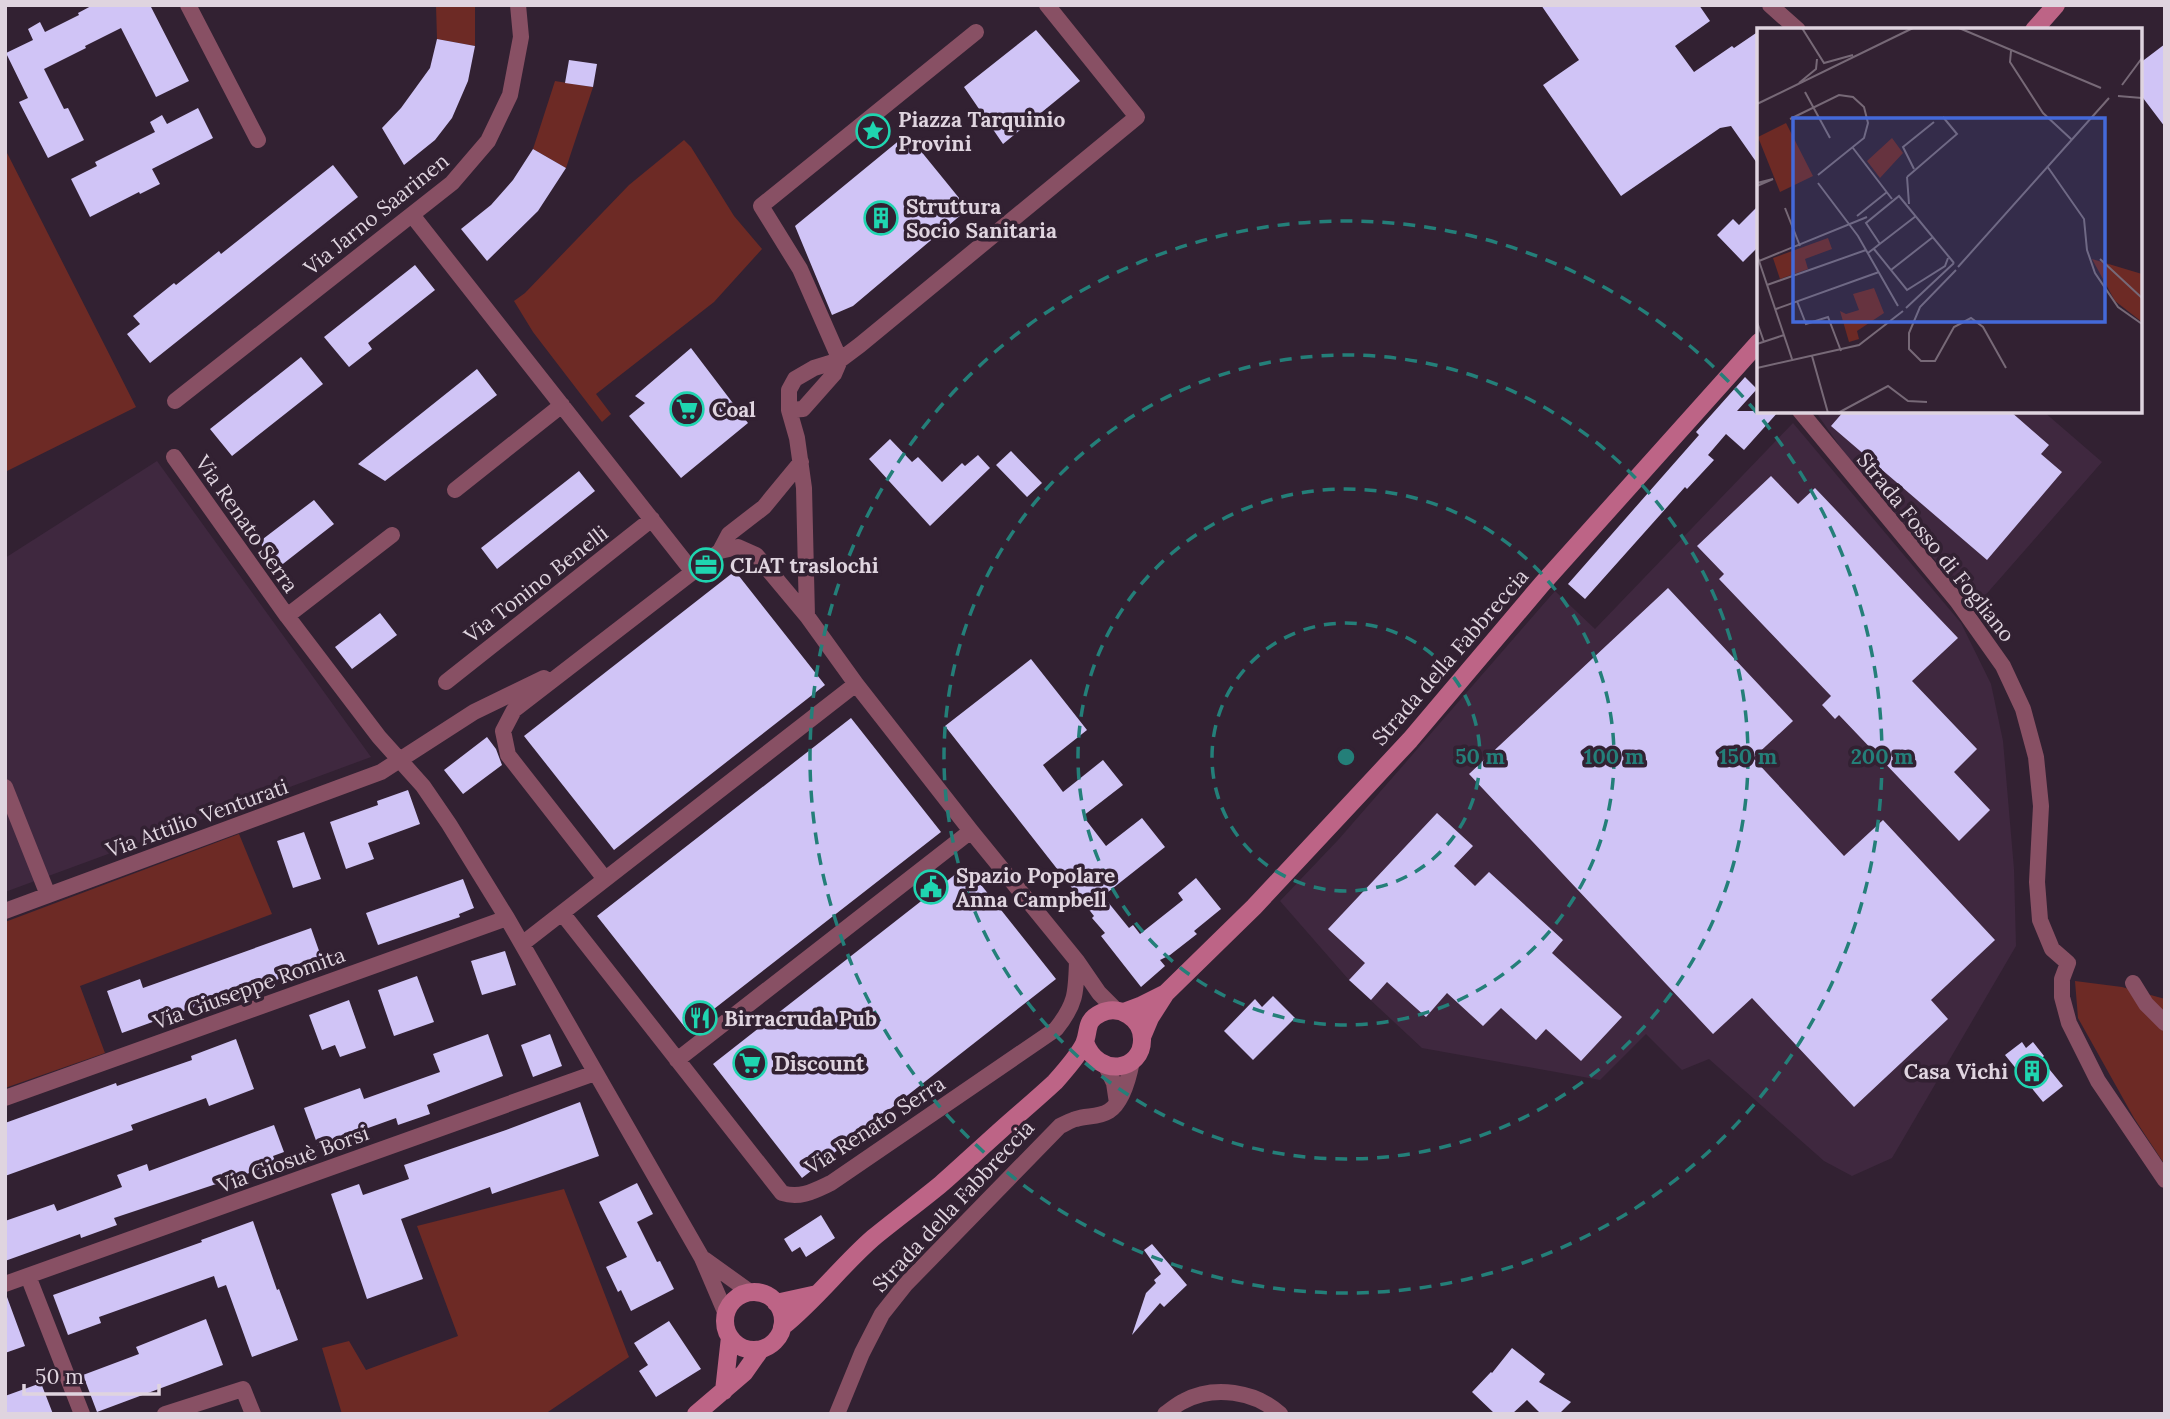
<svg xmlns="http://www.w3.org/2000/svg" width="2170" height="1419" font-family="Lora,serif">
<style>
.built{fill:#3f283f}
.green{fill:#6d2a25}
.building{fill:#d0c4f6}
.lines{fill:none;stroke-linecap:round;stroke-linejoin:round}
.street{stroke:#885064;stroke-width:16}
.secondary{stroke:#bd6486;stroke-width:18}
.ring{fill:none;stroke:#247f79;stroke-width:3.5;stroke-dasharray:12 9}
.labels{text-anchor:middle;dominant-baseline:central;stroke-width:7;stroke-linejoin:round;paint-order:stroke}
.poi-label{font-size:21px;font-weight:bold;fill:#dfd4df;stroke:#322132;text-anchor:start}
.street-label{font-size:21px;fill:#dfd4df;stroke:#322132}
.inset-road{fill:none;stroke:#776977;stroke-width:2}
.view{fill:#4469d9;fill-opacity:0.15;stroke:#4469d9;stroke-width:3.5}
.inset-edge{fill:none;stroke:#dfd4df;stroke-width:3.5}
.centre{fill:#247f79;stroke:#322132;stroke-width:3.5}
.ring-label{font-size:21px;text-anchor:middle;font-weight:bold;fill:#247f79;stroke:#322132;stroke-width:7;stroke-linejoin:round;paint-order:stroke}
</style>
<rect width="100%" height="100%" fill="#322132"/>
<path class="built" d="M1815 411H2043L2102 462 1975 607 1848 458Z
M1793 423 1961 623 1991 684 2003 741 2014 869 2016 946 1892 1158 1852 1176 1824 1161 1709 1059 1682 1070 1646 1034 1600 1080 1422 1048 1349 980 1280 901 1339 839 1555 591 1595 629Z
M157 461 371 757 5 892V558Z"/>
<path class="green" d="M436 5H475V46L437 39Z
M555 81 593 87 566 168 533 149Z
M684 140 691 147 734 216 762 249 714 302 596 394 611 414 602 422 533 332 514 301 525 293 629 185Z
M5 149 136 407 5 472Z
M239 834 272 914 80 986 105 1053 5 1088V922Z
M2075 981 2122 987 2165 999V1165L2134 1118 2078 1018Z
M564 1189 629 1357 545 1414H342L322 1348 349 1341 366 1370 458 1336 417 1226Z"/>
<path class="building" d="M93 5H150L189 81 156 97 121 28 85 46 86 48 44 69 64 109 68 108 84 140 48 158 19 102 28 98 6 53 33 40 28 29 40 22 45 32 79 15 78 13Z
M1541 5H1699L1710 21 1675 46 1694 72 1732 46 1734 48 1759 31V166L1731 126 1720 128 1621 196 1543 85 1579 60Z
M1036 30 1080 81 1003 144 964 87Z
M437 39 475 46 468 81 452 118 435 140 404 165 382 128 401 108 430 68Z
M2165 44V127L2140 94V63Z
M569 60 597 64 593 87 565 83Z
M198 108 213 138 152 169 160 184 140 194 139 192 90 217 71 179 97 166 95 162 155 132 150 122 162 115 167 124Z
M907 134 968 209 853 306 832 315 795 226Z
M533 149 566 168 538 211 487 261 461 229 491 205 513 180Z
M333 165 358 197 150 363 127 334 140 324 133 316 174 283 176 285 219 251 221 254Z
M1759 205V246L1743 262 1717 235 1733 219 1739 225Z
M415 265 435 290 368 343 372 349 349 367 324 337Z
M691 348 748 423 681 478 629 416 645 403 635 396Z
M301 357 323 384 232 456 210 429Z
M477 369 497 395 385 481 358 464Z
M1745 377 1757 389 1737 411H1779L1744 450 1726 434 1708 455 1714 460 1687 489 1685 487 1585 599 1568 584 1699 435 1696 432Z
M1844 411H2010L2049 445 2041 454 2062 472 1987 560 1831 426Z
M890 439 912 462 918 457 942 482 962 463 965 466 978 455 990 468 930 526 869 459Z
M1011 451 1042 483 1027 497 996 465Z
M579 471 595 491 497 569 481 548Z
M1771 476 1798 504 1815 488 1958 638 1912 681 1977 749 1954 772 1990 810 1959 841 1839 715 1835 719 1822 705 1831 696 1719 579 1724 574 1697 546Z
M314 500 334 524 279 567 259 542Z
M735 571 825 685 614 850 524 736Z
M1668 588 1793 721 1753 758 1844 856 1883 820 1995 940 1931 1000 1948 1019 1854 1107 1752 998 1713 1034 1469 774Z
M380 613 397 635 352 669 335 647Z
M1031 659 1087 730 1043 765 1063 792 1103 760 1123 785 1083 816 1106 846 1142 818 1165 847 1103 896 1129 928 1133 925 1140 934 1183 900 1178 893 1196 878 1221 909 1194 931 1197 934 1170 955 1160 960 1165 966 1141 987 1101 936 1105 933 1092 918 1094 916 945 726Z
M851 718 941 832 687 1030 597 916Z
M487 737 496 749 502 765 463 794 444 770Z
M408 790 420 824 368 843 374 859 346 869 330 822 378 805 377 801Z
M1437 813 1473 846 1454 866 1475 886 1489 872 1563 940 1552 953 1622 1017 1581 1061 1546 1029 1536 1040 1501 1008 1483 1026 1447 993 1426 1017 1387 982 1371 1000 1349 980 1365 963 1328 929Z
M304 832 321 879 293 888 277 841Z
M966 866 1056 979 802 1178 713 1064Z
M463 879 474 908 459 914 460 917 378 945 366 913Z
M311 928 323 962 245 992 244 989 122 1033 107 991 140 979 143 988Z
M505 951 516 985 482 995 471 961Z
M417 976 434 1022 394 1036 378 990Z
M1273 996 1295 1018 1253 1060 1224 1031 1255 999 1262 1007Z
M349 1000 366 1048 340 1057 335 1045 322 1050 309 1015Z
M488 1034 503 1076 427 1105 430 1114 398 1125 396 1118 318 1146 304 1108 360 1088 364 1099 440 1072 433 1054Z
M550 1034 562 1066 533 1077 521 1045Z
M236 1039 254 1089 209 1106 206 1098 131 1125 133 1130 5 1176V1123L116 1083 117 1086 192 1060 191 1056Z
M2022 1042 2026 1048 2033 1042 2044 1056 2041 1059 2063 1086 2043 1102 2005 1055Z
M580 1102 599 1156 492 1194 490 1187 401 1219 423 1279 367 1299 331 1194 359 1184 363 1195 409 1179 404 1165 506 1130Z
M274 1125 284 1152 273 1156 276 1164 114 1218 117 1225 81 1238 80 1234 5 1261V1221L54 1204 57 1211 122 1187 117 1175 147 1164 149 1171Z
M637 1183 653 1214 637 1222 657 1262 660 1261 674 1289 631 1311 621 1290 618 1292 606 1267 627 1257 599 1202Z
M821 1215 835 1238 806 1257 800 1247 792 1252 784 1239Z
M253 1221 277 1290 279 1289 298 1340 252 1357 226 1285 218 1288 214 1276 99 1317 101 1323 68 1335 53 1295 202 1242 201 1240Z
M1152 1244 1187 1285 1164 1307 1160 1303 1132 1335 1146 1293 1156 1283 1154 1280 1161 1274 1144 1250Z
M5 1297H7L25 1346 5 1353Z
M206 1319 223 1365 97 1412 83 1375 139 1354 136 1347Z
M669 1321 701 1369 656 1397 639 1371 648 1365 634 1343Z
M1512 1348 1545 1374 1539 1382 1571 1402 1559 1414H1541L1527 1400 1512 1414H1495L1472 1392 1491 1372 1492 1373Z
M41 1383 53 1414H5V1396Z"/>
<g class="lines">
<path class="street" d="M188 5 258 140
M1770 5 1798 30
M412 215 693 572
M840 360 800 269 761 206 976 32
M175 401 452 183 488 141 510 95 521 37 518 5
M789 410 803 409 834 374 840 360
M1800 411 1957 601 2003 666 2023 709 2036 757 2041 806 2037 882 2040 920 2052 949 2068 963 2062 979V997L2069 1023 2098 1081 2165 1180
M174 457 287 616 379 737 423 786 449 824 507 918 702 1258 726 1314
M455 490 562 405
M720 551 729 534 764 507 801 462
M287 616 392 535
M807 616 804 488 797 438 789 410V390L795 379 814 368 840 360 860 345 1137 117 1047 5
M446 682 652 519
M5 787 48 895
M605 879 508 755 503 731 514 710 720 551 738 547 756 555 807 616 856 684 971 831 1077 961 1099 993 1116 1010
M5 911 381 772 474 712 544 678
M562 913 782 1193C800 1199 814 1191 831 1183L1056 1029C1076 1004 1076 993 1077 961
M522 944 856 684
M2133 983 2146 1004 2165 1023
M677 1060 971 831
M1106 1066 1114 1083 1117 1103
M5 1098 507 918
M704 1259 750 1292
M28 1276 82 1414
M5 1284 595 1073
M165 1414 243 1389 253 1414
M837 1414 862 1353 882 1314 905 1285 1060 1126C1065 1124 1071 1120 1076 1119 1086 1115 1098 1118 1109 1111 1123 1102 1129 1077 1132 1061
M1165 1414C1171 1410 1177 1404 1184 1401 1214 1385 1255 1391 1280 1414"/>
<path class="secondary" d="M2034 30 2056 5
M1124 1012 1140 1006 1166 993
M1142 1037 1150 1018 1166 993 1254 907 1410 740 1542 584 1759 342
M725 1321a29 29 0 1 1 58 0a29 29 0 1 1-58 0Z
M776 1303 817 1294
M782 1327C815 1301 841 1266 873 1238 895 1220 918 1203 940 1185 964 1164 987 1142 1011 1121 1026 1108 1041 1095 1055 1082 1063 1073 1079 1054 1084 1044 1090 1031 1084 1021 1101 1013 1120 1004 1142 1019 1142 1039 1143 1071 1098 1079 1085 1042
M724 1391 730 1337
M696 1414 744 1373 761 1349"/>
</g>
<g class="ring">
<circle cx="1346" cy="757" r="134"/>
<circle cx="1346" cy="757" r="268"/>
<circle cx="1346" cy="757" r="402"/>
<circle cx="1346" cy="757" r="536"/>
</g>
<defs>
<symbol id="sight-ring" viewBox="-11 -11 22 22"><circle r="9.5" fill="#322132" stroke="#1fd5b0" stroke-width="1.5"/><path d="M0-6L1.8-2.2L6-1.7L2.9 1.2L3.7 5.4L0 3.3L-3.7 5.4L-2.9 1.2L-6-1.7L-1.8-2.2Z" fill="#1fd5b0"/></symbol>
<symbol id="building-ring" viewBox="-11 -11 22 22"><circle r="9.5" fill="#322132" stroke="#1fd5b0" stroke-width="1.5"/><path d="M-4-6H4V6H1V3H-1V6H-4ZM-2.5-4.3h1.7v1.8h-1.7ZM.8-4.3h1.7v1.8H.8ZM-2.5-1h1.7V.8h-1.7ZM.8-1h1.7V.8H.8Z" fill="#1fd5b0"/></symbol>
<symbol id="supermarket-ring" viewBox="-11 -11 22 22"><circle r="9.5" fill="#322132" stroke="#1fd5b0" stroke-width="1.5"/><path d="M-6-5.5h2.5l.6 2H6L4.5 2H-2.5L-4.4-4H-6ZM-1.5 3.2a1.3 1.3 0 1 0 .1 0ZM3 3.2a1.3 1.3 0 1 0 .1 0Z" fill="#1fd5b0"/></symbol>
<symbol id="office-ring" viewBox="-11 -11 22 22"><circle r="9.5" fill="#322132" stroke="#1fd5b0" stroke-width="1.5"/><path d="M-6-3h4V-5.5h4V-3h4V5H-6ZM-1-4.5V-3h2v-1.5ZM-6 0V1H6V0Z" fill="#1fd5b0"/></symbol>
<symbol id="civic-ring" viewBox="-11 -11 22 22"><circle r="9.5" fill="#322132" stroke="#1fd5b0" stroke-width="1.5"/><path d="M-.6-6.5H3V-4.5H.6V-3L4-1V1h2V6H-6V1h2V-1L-.6-3ZM-1.2 2.5V6h2.4V2.5Z" fill="#1fd5b0"/></symbol>
<symbol id="restaurant-ring" viewBox="-11 -11 22 22"><circle r="9.5" fill="#322132" stroke="#1fd5b0" stroke-width="1.5"/><path d="M-5-6h1v4h1v-4h1v4h1v-4h1v5L-1.5 .5V6h-2V.5L-5-1ZM5-6V6H3V1.5H1.5Q1.5-4 5-6Z" fill="#1fd5b0"/></symbol>
</defs>
<g fill-rule="evenodd">
<use href="#sight-ring" x="854" y="112" width="38" height="38"/>
<use href="#building-ring" x="862" y="199" width="38" height="38"/>
<use href="#supermarket-ring" x="668" y="390" width="38" height="38"/>
<use href="#office-ring" x="687" y="546" width="38" height="38"/>
<use href="#civic-ring" x="912" y="868" width="38" height="38"/>
<use href="#restaurant-ring" x="681" y="999" width="38" height="38"/>
<use href="#supermarket-ring" x="731" y="1044" width="38" height="38"/>
<use href="#building-ring" x="2013" y="1052" width="38" height="38"/>
</g>
<g class="labels">
<g class="poi-label">
<text x="898" y="119">Piazza Tarquinio<tspan x="898" dy="24">Provini</tspan></text>
<text x="906" y="206">Struttura<tspan x="906" dy="24">Socio Sanitaria</tspan></text>
<text x="712" y="409">Coal</text>
<text x="730" y="565">CLAT traslochi</text>
<text x="956" y="875">Spazio Popolare<tspan x="956" dy="24">Anna Campbell</tspan></text>
<text x="724" y="1018">Birracruda Pub</text>
<text x="774" y="1063">Discount</text>
<text x="2008" y="1071" text-anchor="end">Casa Vichi</text>
</g>
<g class="street-label">
<text transform="translate(376 214) rotate(-39)">Via Jarno Saarinen</text>
<text transform="translate(247 524) rotate(55)">Via Renato Serra</text>
<text transform="translate(1936 547) rotate(51)">Strada Fosso di Fogliano</text>
<text transform="translate(536 584) rotate(-38)">Via Tonino Benelli</text>
<text transform="translate(1450 657) rotate(-49)">Strada della Fabbreccia</text>
<text transform="translate(197 818) rotate(-20)">Via Attilio Venturati</text>
<text transform="translate(249 988) rotate(-20)">Via Giuseppe Romita</text>
<text transform="translate(875 1125) rotate(-33)">Via Renato Serra</text>
<text transform="translate(293 1159) rotate(-20)">Via Giosuè Borsi</text>
<text transform="translate(953 1206) rotate(-47)">Strada della Fabbreccia</text>
</g>
</g>
<g transform="translate(1757 28)">
<rect width="385" height="385" fill="#322132"/>
<path d="M29 95 56 148 23 164 1 109ZM135 110 146 125 123 150 110 133ZM71 210 75 221 48 231 51 241 23 251 16 230ZM335 231 385 246V294L358 273ZM117 260 127 285 100 303 102 311 92 314 83 283 89 286 102 282 96 266Z" fill="#6d2a25"/>
<path class="inset-road" d="M45 0 67 35 96 27M202 0 344 60M254 23 253 34 286 85 314 111M42 55 59 41 60 31M365 57 385 30M48 64 73 110M361 68 385 70M0 76 156 0M33 91 82 67 96 69 107 79 111 95 107 110 61 147M96 120 135 171M290 138 327 191 330 222 338 245 361 279 385 296M157 141 146 119 177 94M150 149 200 106 186 89M150 149 152 176M0 155 16 151 0 158M61 155 101 208 141 278M28 180 43 218M100 188 130 164M123 216 109 195 142 168 197 235M117 221 150 262 188 238 191 230M111 225 159 188M0 227 35 331M343 231 385 270M2 233 110 189M201 239 352 70M134 242 176 209M199 242 163 279 152 305V321L164 333H178L197 299 214 290 226 299 249 340M10 257 109 222M40 273 49 296 71 289 84 323M149 280 197 235M19 281 122 244M0 294 7 314M0 316 27 307M55 328 71 385M0 340 102 317 146 283M81 385 131 358 151 373 170 374"/>
<path class="view" d="M36 90H348V294H36Z"/>
<rect width="385" height="385" class="inset-edge"/>
</g>
<circle cx="1346" cy="757" r="10" class="centre"/>
<g class="ring-label">
<text x="1480" y="764">50 m</text>
<text x="1614" y="764">100 m</text>
<text x="1748" y="764">150 m</text>
<text x="1882" y="764">200 m</text>
</g>
<rect width="2170" height="1419" fill="none" stroke="#dfd4df" stroke-width="14"/>
<path d="M24 1384v10h135v-10" fill="none" stroke="#dfd4df" stroke-width="3.5"/>
<text x="35" y="1384" font-size="21" fill="#dfd4df" stroke="#322132" stroke-width="5" paint-order="stroke">50 m</text>
</svg>
